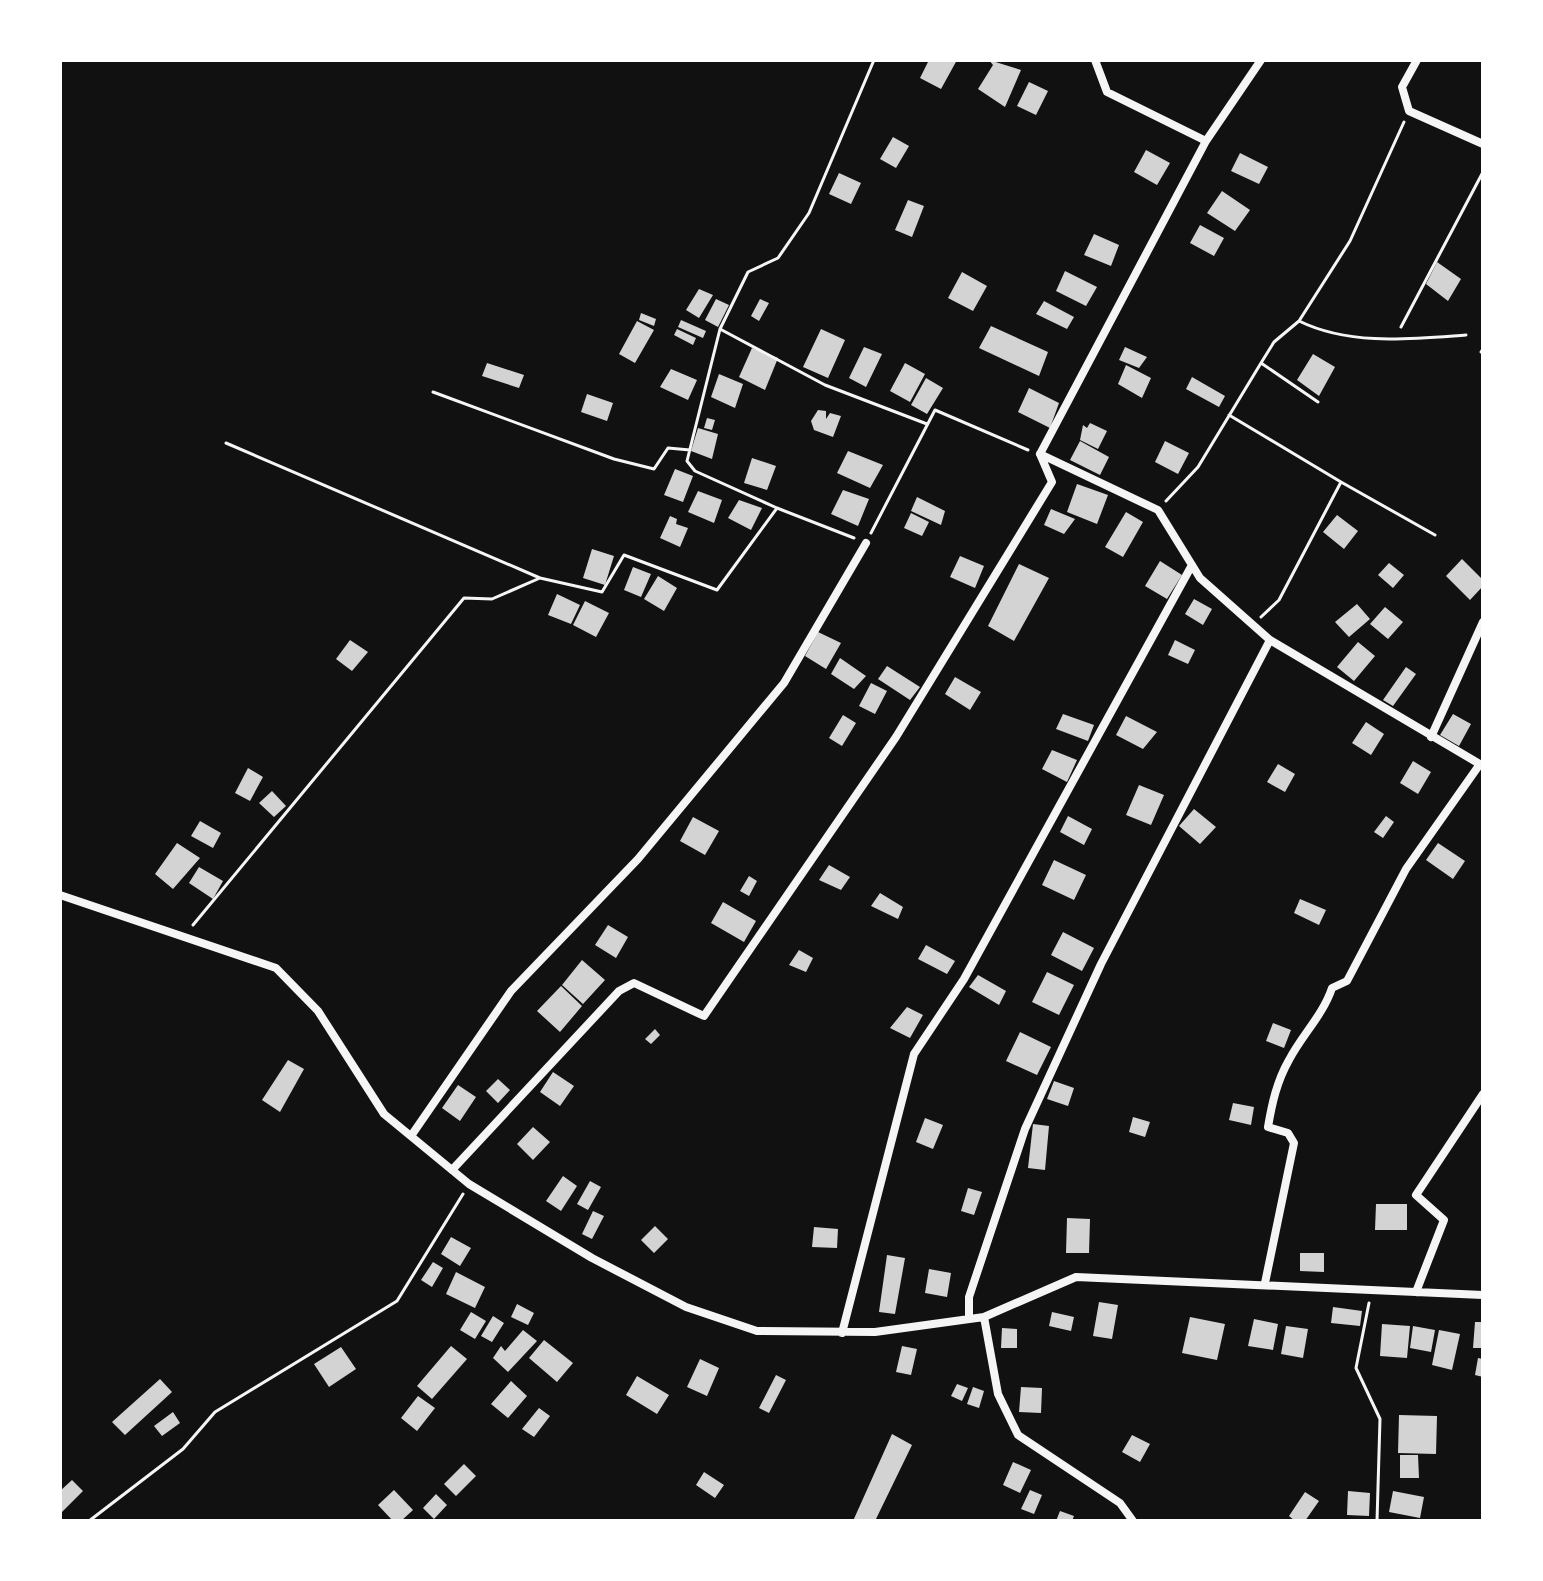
<svg xmlns="http://www.w3.org/2000/svg" width="1543" height="1581" font-family="Mulish,sans-serif">
<style>
.building{fill:#d3d3d3}
.lines{fill:none;stroke-linecap:round;stroke-linejoin:round}
.path{stroke:#f5f5f5;stroke-width:3}
.minor{stroke:#f5f5f5;stroke-width:8}
</style>
<rect width="100%" height="100%" fill="#111"/>
<path class="building" d="M929 60H957L941 89 920 78Z
M989 60 1021 70 1005 107 978 89 993 65Z
M1029 82 1048 91 1036 115 1017 106Z
M893 137 909 146 896 168 880 159Z
M1146 150 1170 163 1157 185 1134 172Z
M1240 153 1268 167 1259 184 1231 171Z
M839 173 861 183 851 204 829 194Z
M1222 191 1250 210 1235 231 1207 213Z
M908 200 924 206 912 237 895 230Z
M1200 225 1224 238 1214 256 1190 243Z
M1094 234 1119 245 1111 266 1084 255Z
M1437 262 1461 279 1448 301 1426 284Z
M1065 271 1097 287 1086 306 1056 291Z
M962 272 987 286 973 311 948 298Z
M699 289 713 295 699 318 686 310Z
M716 299 729 305 718 327 705 320Z
M760 299 769 303 759 321 751 316Z
M1044 301 1074 317 1067 329 1036 314Z
M641 313 656 319 654 326 639 320Z
M681 320 706 331 703 338 678 327Z
M637 321 654 330 635 363 619 354Z
M991 326 1048 352 1039 376 979 348Z
M677 329 696 338 693 345 674 335Z
M821 329 845 340 828 378 803 367Z
M864 347 882 354 866 387 849 378Z
M1125 347 1147 357 1139 368 1119 360Z
M752 348 778 358 765 390 739 377Z
M1313 354 1335 367 1319 396 1297 380Z
M487 363 524 375 519 388 482 376Z
M905 363 925 374 910 402 890 391Z
M1126 365 1151 378 1142 398 1118 384Z
M671 369 697 380 688 400 660 387Z
M719 374 743 384 735 408 711 397Z
M1192 377 1225 396 1219 407 1186 389Z
M926 378 943 388 927 414 911 405Z
M1029 388 1059 403 1050 428 1018 412Z
M587 394 613 403 607 421 581 412Z
M818 410 826 411V419L830 413 841 416 833 437 814 430 811 421Z
M707 418 715 420 712 430 704 428Z
M1090 423 1107 431 1098 449 1080 440 1083 425 1087 428Z
M698 428 718 434 712 459 691 451Z
M1080 441 1109 457 1100 475 1070 460Z
M1165 441 1189 453 1178 474 1155 462Z
M848 451 883 465 870 488 837 473Z
M752 458 776 466 767 490 744 483Z
M675 469 693 476 683 502 664 495Z
M1077 484 1108 495 1097 524 1067 512Z
M843 490 869 499 858 526 831 514Z
M698 491 722 500 714 523 688 512Z
M917 497 945 511 941 525 911 511Z
M739 500 762 508 751 530 728 518Z
M1051 509 1075 519 1064 534 1044 525Z
M1126 512 1143 522 1123 557 1105 547Z
M911 513 929 522 922 536 904 528Z
M1337 515 1358 531 1344 549 1323 532Z
M670 516 677 519 676 524 688 528 680 547 660 538Z
M592 549 614 556 605 585 583 578Z
M960 556 984 566 975 588 950 577Z
M1462 559 1483 580V586L1470 600 1446 576Z
M1160 561 1182 575 1167 599 1145 586Z
M1389 563 1404 575 1393 588 1378 575Z
M1019 564 1049 578 1014 641 988 626Z
M633 567 651 574 641 597 624 590Z
M658 576 677 588 664 611 644 599Z
M557 594 580 605 571 624 548 615Z
M1194 599 1212 609 1203 625 1185 614Z
M585 601 609 613 596 637 573 625Z
M1357 604 1370 619 1349 637 1335 622Z
M1385 607 1403 622 1388 639 1370 624Z
M818 632 841 643 826 669 805 656Z
M350 640 368 652 352 671 336 659Z
M1175 640 1195 650 1188 664 1168 655Z
M1358 642 1375 656 1354 681 1337 667Z
M840 658 866 676 854 689 831 674Z
M887 666 920 687 910 700 878 679Z
M1406 667 1416 674 1393 706 1383 700Z
M955 677 981 692 970 710 945 694Z
M871 683 887 691 875 714 859 706Z
M1063 714 1094 725 1088 741 1056 729Z
M1453 714 1471 724 1459 746 1440 735Z
M843 715 856 723 842 746 829 738Z
M1126 716 1157 732 1143 749 1116 735Z
M1366 722 1384 734 1371 755 1352 743Z
M1052 750 1077 760 1067 782 1042 769Z
M1413 761 1431 772 1418 794 1400 783Z
M1278 764 1295 774 1285 792 1267 782Z
M248 768 263 777 250 801 235 793Z
M1139 785 1164 795 1151 825 1126 815Z
M272 791 286 806 274 817 259 803Z
M1194 809 1216 827 1200 844 1179 826Z
M1068 816 1092 829 1084 845 1060 832Z
M1386 816 1394 822 1383 838 1374 832Z
M693 817 719 831 705 855 680 841Z
M200 821 221 833 213 848 191 836Z
M177 843 200 858 173 889 155 874Z
M1438 843 1465 861 1453 879 1426 860Z
M1054 860 1086 875 1074 900 1042 885Z
M829 865 850 877 841 890 819 880Z
M199 867 223 881 213 899 189 883Z
M749 876 757 881 749 896 740 891Z
M880 893 903 907 898 919 871 906Z
M1300 899 1326 910 1319 925 1294 913Z
M723 902 756 921 744 942 711 923Z
M608 925 628 937 616 958 595 945Z
M1063 932 1094 948 1082 971 1051 955Z
M926 945 955 961 947 974 918 959Z
M799 950 813 958 806 972 789 965Z
M582 960 605 980 583 1004 562 985Z
M1047 972 1074 985 1059 1015 1032 1002Z
M978 975 1006 991 999 1005 969 987Z
M561 986 582 1006 560 1032 537 1011Z
M907 1007 923 1015 910 1038 890 1028Z
M1273 1023 1291 1030 1284 1048 1266 1041Z
M655 1029 660 1035 651 1044 645 1039Z
M1020 1032 1051 1047 1037 1075 1006 1061Z
M288 1060 304 1069 280 1112 262 1100Z
M553 1072 574 1086 560 1106 540 1092Z
M498 1079 510 1090 498 1103 486 1091Z
M1054 1081 1074 1088 1068 1106 1047 1099Z
M458 1085 476 1097 460 1121 442 1108Z
M1233 1103 1254 1107 1251 1125 1229 1120Z
M1133 1117 1150 1122 1145 1137 1129 1132Z
M925 1118 943 1125 933 1149 916 1142Z
M1033 1124 1049 1126 1045 1170 1028 1168Z
M533 1127 550 1142 533 1160 517 1144Z
M563 1176 577 1186 561 1211 546 1201Z
M590 1181 601 1187 588 1210 577 1204Z
M968 1188 982 1192 974 1215 961 1211Z
M1376 1204H1407V1230H1375Z
M593 1211 604 1216 592 1239 582 1234Z
M1067 1218 1090 1219 1089 1253H1066Z
M655 1226 668 1239 654 1253 641 1240Z
M814 1227 838 1229 837 1248 812 1247Z
M451 1237 471 1248 460 1266 441 1254Z
M1300 1253H1324V1272L1300 1271Z
M887 1255 905 1258 895 1314 879 1312Z
M433 1262 443 1268 432 1287 421 1280Z
M929 1269 951 1273 947 1297 925 1293Z
M456 1272 485 1287 475 1308 446 1294Z
M1099 1302 1118 1305 1112 1339 1093 1336Z
M517 1304 534 1313 528 1325 511 1317Z
M1333 1307 1362 1311 1360 1326 1331 1323Z
M471 1312 486 1321 475 1339 460 1330Z
M1052 1312 1074 1317 1071 1331 1049 1326Z
M493 1316 504 1323 492 1342 481 1336Z
M1190 1317 1225 1324 1217 1360 1182 1353Z
M1254 1319 1278 1324 1273 1350 1248 1346Z
M1475 1322H1483V1348H1473Z
M1382 1324 1410 1326 1407 1358 1380 1356Z
M1286 1326 1308 1329 1303 1358 1281 1354Z
M1413 1326 1435 1330 1431 1352 1410 1348Z
M1002 1328 1017 1329V1348H1001Z
M523 1330 537 1341 508 1372 493 1358 501 1346 505 1351Z
M1439 1330 1460 1334 1452 1370 1432 1365Z
M544 1340 573 1363 557 1382 529 1358Z
M451 1346 467 1359 432 1399 417 1386Z
M902 1346 917 1349 911 1375 896 1372Z
M341 1347 356 1369 329 1387 314 1364Z
M1478 1358 1483 1359V1377L1475 1375Z
M700 1359 719 1368 707 1396 687 1387Z
M776 1375 786 1380 769 1413 759 1408Z
M637 1376 669 1395 657 1414 626 1395Z
M160 1379 172 1392 125 1435 112 1422Z
M511 1381 527 1396 508 1418 491 1404Z
M957 1384 968 1388 962 1401 951 1396Z
M973 1387 984 1391 979 1408 967 1404Z
M1021 1387 1042 1388 1041 1413 1019 1412Z
M418 1396 435 1408 417 1431 401 1418Z
M539 1408 550 1416 534 1437 522 1429Z
M173 1412 180 1423 162 1436 154 1426Z
M1399 1415 1437 1416 1436 1454 1398 1453Z
M892 1434 912 1445 875 1521H853Z
M1132 1435 1150 1444 1140 1462 1122 1452Z
M1400 1455H1418L1419 1478H1400Z
M1013 1462 1031 1470 1020 1493 1003 1485Z
M464 1464 476 1476 456 1496 444 1484Z
M704 1472 724 1485 715 1498 696 1485Z
M72 1480 83 1491 60 1514V1491Z
M394 1490 413 1510 401 1521H393L378 1505Z
M1030 1490 1042 1495 1034 1514 1021 1509Z
M1348 1491 1370 1493 1369 1516 1347 1515Z
M1393 1491 1424 1497 1420 1518 1389 1512Z
M1305 1492 1319 1501 1305 1521H1295L1289 1516Z
M436 1494 447 1505 434 1519 423 1508Z
M1060 1511 1074 1516 1072 1521H1056Z"/>
<g class="lines">
<path class="path" d="M1299 321 1350 241 1404 122
M1401 327 1483 172
M720 329 825 385 927 424
M1481 352 1483 349
M1261 363 1274 342 1299 321C1350 346 1411 339 1466 335
M433 392 614 459 654 469 668 448 690 450
M1229 415 1341 482 1279 600 1261 617
M226 443 540 578
M1341 482 1435 535
M1166 501 1198 467 1261 363 1318 402
M777 508 695 471 687 461 720 329 748 272 778 258 809 213 874 60
M871 533 935 410 1028 450
M193 925 464 598 492 599 540 578 602 592 624 555 717 590 777 508 854 538
M1369 1303 1356 1368 1380 1419 1377 1521
M89 1521 183 1449 215 1412 397 1301 463 1194"/>
<path class="minor" d="M1095 60 1107 92 1206 141
M1261 60 1206 141 1040 454 1158 510 1200 578 1270 640 1483 766
M1417 60 1402 87 1409 111 1483 144
M1431 737 1483 622
M60 895 276 968 318 1011 384 1114 469 1184 592 1258 686 1307 757 1331 875 1332 984 1317 1076 1277 1483 1295
M411 1136 511 991 638 859 784 683 866 543
M452 1170 619 991 634 983 704 1016 896 737 1052 482 1040 454
M1265 1283 1294 1143 1288 1133 1268 1127C1272 1103 1277 1081 1289 1060 1302 1035 1323 1015 1332 988L1347 981 1406 869 1480 764
M1416 1292 1444 1220 1416 1195 1483 1094
M984 1317 998 1394 1018 1435 1120 1503 1133 1521
M969 1318V1297L1025 1129 1101 964 1270 640
M842 1333 914 1054 964 979 1192 565"/>
</g>
<rect width="1543" height="1581" fill="none" stroke="#ffffff" stroke-width="124"/>
</svg>
